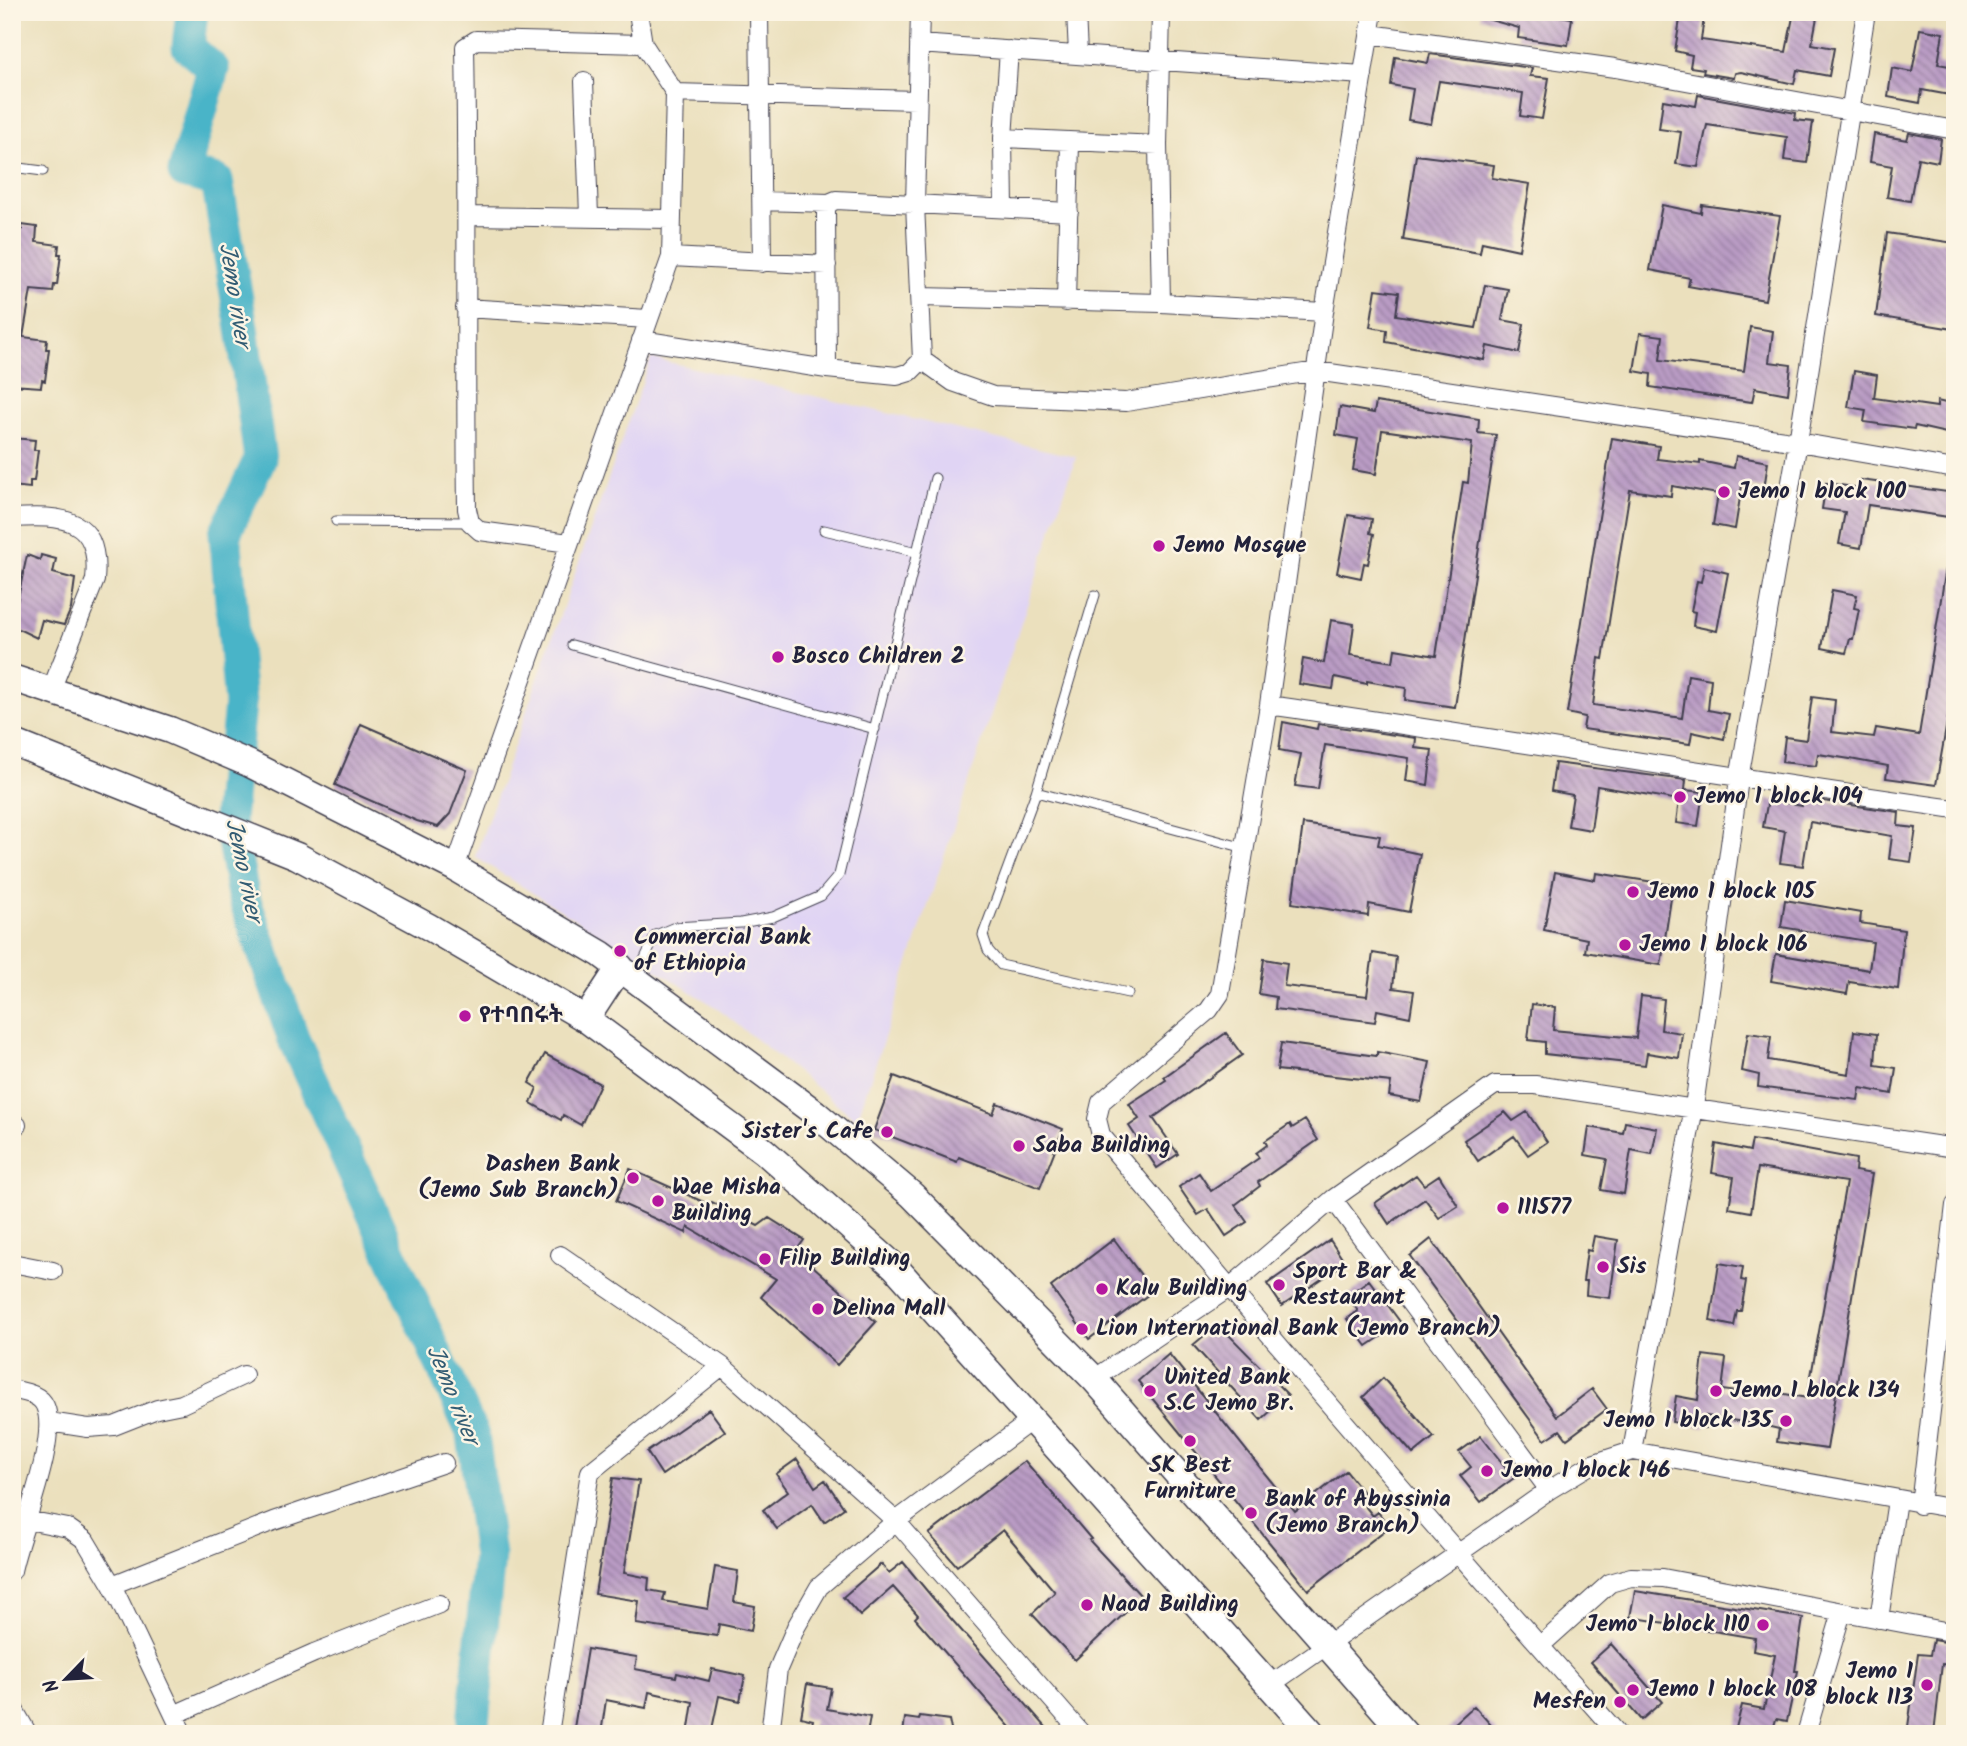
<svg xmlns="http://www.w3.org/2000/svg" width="1967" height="1746" font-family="Kalam,'Noto Sans Ethiopic',sans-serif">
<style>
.built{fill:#e0d4f4}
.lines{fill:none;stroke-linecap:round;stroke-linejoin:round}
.river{stroke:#4ab4c8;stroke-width:33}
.building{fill:url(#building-back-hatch)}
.service-casing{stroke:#403e4e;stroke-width:11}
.minor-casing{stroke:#403e4e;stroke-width:20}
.primary-casing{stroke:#403e4e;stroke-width:29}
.service{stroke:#fff;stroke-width:9}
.minor{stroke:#fff;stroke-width:18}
.primary{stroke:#fff;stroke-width:26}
.poi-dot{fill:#b5179e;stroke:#fcf5e5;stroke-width:2.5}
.labels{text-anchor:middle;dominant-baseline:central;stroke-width:5;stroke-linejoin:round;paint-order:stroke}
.poi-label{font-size:23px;font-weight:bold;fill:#22223b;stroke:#fcf5e5;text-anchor:start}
.water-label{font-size:24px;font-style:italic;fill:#325c73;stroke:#fcf5e5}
</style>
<defs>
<pattern id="building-back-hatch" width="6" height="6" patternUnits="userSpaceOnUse" patternTransform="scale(1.75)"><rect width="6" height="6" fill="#b99bc4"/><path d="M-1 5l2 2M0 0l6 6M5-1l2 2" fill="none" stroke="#967ea0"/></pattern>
</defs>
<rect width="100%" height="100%" fill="#fcf5e5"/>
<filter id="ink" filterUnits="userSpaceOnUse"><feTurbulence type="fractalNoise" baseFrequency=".0143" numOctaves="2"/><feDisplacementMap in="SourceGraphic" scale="14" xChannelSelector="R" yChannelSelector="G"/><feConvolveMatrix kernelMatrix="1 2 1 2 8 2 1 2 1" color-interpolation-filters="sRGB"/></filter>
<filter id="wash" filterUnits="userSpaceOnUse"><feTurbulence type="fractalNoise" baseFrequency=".00686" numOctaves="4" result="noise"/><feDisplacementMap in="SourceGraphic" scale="28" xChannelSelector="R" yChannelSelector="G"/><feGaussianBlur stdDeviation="1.57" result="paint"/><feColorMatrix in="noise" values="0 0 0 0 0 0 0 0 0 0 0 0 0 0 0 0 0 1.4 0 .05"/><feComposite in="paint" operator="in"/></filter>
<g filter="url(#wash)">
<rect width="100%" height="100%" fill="#ebe0bd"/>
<path class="built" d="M651 358 1076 457 857 1120 714 1006 475 857Z"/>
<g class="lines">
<path class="river" d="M192 12 188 47 213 69 184 172 217 181 242 328 260 459 225 533 240 704 229 820 243 895 294 1040 473 1435 489 1556 472 1734"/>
</g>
<g id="blocks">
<path class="building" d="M1481 12H1536L1572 18 1568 45 1518 38 1519 28 1480 17Z
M1794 12H1818L1812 44 1834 48 1829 76 1797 70 1794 84 1741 72 1735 73 1734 78 1703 73 1704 69 1690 67 1692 55 1675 51 1681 13 1704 17 1701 40 1786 52Z
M1920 29 1943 33 1938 64 1955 67V96L1922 90 1920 103 1888 97 1892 68 1912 72Z
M1430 54 1532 68 1530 76 1549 78 1542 119 1520 116 1523 93 1439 81 1431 124 1408 120 1413 89 1391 85 1395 57 1428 63Z
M1698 95 1796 113 1795 120 1813 122 1807 163 1784 160 1787 137 1707 125 1698 167 1676 164 1681 132 1659 129 1663 100 1696 106Z
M1909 133 1941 139 1938 162 1918 158 1910 201 1887 197 1892 166 1870 162 1874 134 1907 140Z
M1416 155 1494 165 1492 178 1530 184 1519 250 1482 242 1480 253 1403 240Z
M1662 205 1701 213 1702 205 1780 216 1765 300 1688 286 1690 278 1650 270Z
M22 225 37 227 36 242 59 245 58 254H61L57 285H54L53 292 31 290 23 337 47 340 46 349H49L45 381 42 380 41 387 12 385V228L22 230Z
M1887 233 1955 243 1953 329 1876 316Z
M1485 285 1508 289 1502 320 1524 324 1519 353 1487 346 1484 360 1386 342 1387 330 1370 327 1376 289 1399 292 1396 315 1476 328Z
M1750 327 1773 331 1769 362 1791 365 1788 394 1755 388 1752 402 1650 387 1651 374 1634 371 1640 333 1663 336 1660 360 1744 371Z
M1854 371 1877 375 1874 398 1937 407V401L1955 405V435L1915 426 1914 429 1864 422 1866 410 1848 407Z
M1376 402 1479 419 1478 433 1496 435 1455 707 1405 700 1406 688 1367 681V684L1335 677 1333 689 1299 684 1303 659 1324 663 1331 620 1354 624 1350 655 1393 662 1395 649 1436 656 1463 482 1468 483 1472 443 1382 430 1376 474 1353 470 1358 439 1336 435 1340 407 1374 413Z
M12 438 35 440 34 450H38L34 481H30V488L12 486Z
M1612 438 1659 446 1657 459 1700 464V461L1734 468 1736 456 1768 462 1764 489 1742 485 1735 529 1713 525 1718 494 1672 486 1671 496 1630 490 1603 659 1599 658 1593 705 1682 718 1688 675 1711 679 1708 710 1729 714 1724 739 1692 732 1690 744 1583 729 1585 717 1567 713Z
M1861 480 1955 493V518L1868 505 1861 548 1839 544 1845 512 1822 509 1826 483 1860 488Z
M1348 515 1372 519 1370 533 1374 534 1368 564 1364 563 1361 578 1337 573Z
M27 555 40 560 41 555 56 559 53 573 75 579 71 609 64 625 42 620 37 638 12 626Z
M1704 567 1728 573 1717 631 1693 626 1695 612 1691 611 1697 581 1701 582Z
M1946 568 1955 569V677L1936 785 1886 778 1888 766 1850 759 1818 754 1816 766 1782 762 1785 737 1806 740 1812 697 1835 700 1832 732 1874 737 1876 728 1919 735Z
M1832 590 1857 595 1854 608 1859 609 1853 639H1850L1846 653 1822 648Z
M1283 722 1317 729 1318 724 1416 738 1415 748 1432 750 1428 785 1406 781 1409 758 1325 745 1318 789 1295 786 1301 754 1279 750Z
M361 724 467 770 450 814 438 827 417 821 335 785Z
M1555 763 1686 780 1685 790 1703 792 1698 826 1676 823 1679 800 1597 786 1591 830 1568 826 1573 795 1551 791Z
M1803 798 1899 812 1898 826 1916 828 1911 862 1889 859 1892 836 1810 822 1803 866 1780 863 1785 831 1763 827 1768 799 1802 806Z
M1303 824 1380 836 1378 845 1420 854 1409 912 1369 904 1368 916 1292 903Z
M1555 872 1595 880 1596 873 1673 885 1661 965 1585 952 1587 939 1544 930Z
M1785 900 1861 913 1860 923 1904 930 1898 989 1849 982 1847 994 1771 981 1776 954 1869 970 1873 942 1781 927Z
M1373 953 1396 957 1393 988 1414 991 1410 1017 1377 1010 1375 1022 1275 1009 1276 997 1259 994 1264 959 1287 963 1284 986 1367 996Z
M1641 996 1664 999 1661 1030 1682 1033 1679 1058 1647 1053 1645 1065 1545 1054V1042L1528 1040 1532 1004 1555 1007 1553 1030 1636 1038Z
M1854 1031 1877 1034 1875 1065 1896 1068 1892 1094 1860 1088 1858 1100 1758 1087 1759 1075 1742 1071 1748 1033 1771 1036 1768 1060 1849 1074Z
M1226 1033 1242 1055 1153 1118 1178 1154 1157 1168 1129 1126 1139 1119 1129 1104 1166 1080 1164 1077Z
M1281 1043 1377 1056V1052L1430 1062 1421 1102 1389 1096 1391 1082 1277 1070Z
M545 1054 600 1084 581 1125 563 1115 561 1120 531 1103 537 1088 529 1083Z
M894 1076 993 1114 997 1103 1063 1129 1040 1188 959 1157 957 1162 874 1130Z
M1505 1112 1513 1121 1527 1112 1547 1142 1528 1155 1514 1136 1478 1161 1464 1140Z
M1305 1120 1318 1140 1258 1182 1260 1186 1235 1205 1247 1222 1226 1236 1208 1209 1198 1215 1179 1187 1199 1173 1211 1191 1259 1158 1256 1153 1267 1145 1265 1141 1290 1124 1292 1128Z
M1625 1122 1657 1128 1652 1154 1631 1150 1624 1194 1601 1190 1607 1159 1585 1155 1589 1127 1623 1133Z
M1752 1140 1856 1159 1855 1171 1872 1174 1827 1449 1777 1442 1779 1429 1762 1425 1706 1416 1705 1428 1672 1422 1676 1396 1698 1400 1703 1355 1726 1358 1722 1390 1767 1396 1768 1391 1807 1398 1846 1182 1758 1168 1751 1212 1729 1208 1734 1177 1712 1173 1716 1144 1750 1151Z
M630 1169 710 1205 712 1202 758 1226 769 1218 804 1240 796 1251 876 1322 837 1365 761 1297 776 1279 688 1227 686 1233 616 1201Z
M1416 1175 1424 1185 1439 1175 1458 1206 1439 1218 1425 1199 1389 1224 1375 1203Z
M1594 1236 1618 1240 1610 1298 1586 1295 1587 1281H1583L1587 1250 1591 1251Z
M1114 1239 1153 1291 1089 1339 1051 1287Z
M1431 1239 1557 1416 1592 1389 1607 1409 1567 1439 1560 1430 1545 1440 1410 1256Z
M1330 1240 1345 1263 1282 1306 1267 1284Z
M1719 1263 1743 1267 1741 1280 1746 1281 1741 1311H1737L1734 1326 1710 1321Z
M1369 1280 1401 1323 1367 1346 1347 1319 1358 1311 1347 1296Z
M1219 1329 1228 1334 1288 1395 1261 1420 1193 1345 1211 1330Z
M1169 1354 1295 1511 1346 1471 1365 1495 1360 1500 1373 1516 1378 1512 1389 1527 1308 1590 1138 1381Z
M1383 1378 1434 1437 1413 1454 1363 1397Z
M709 1409 725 1431 662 1475 647 1452Z
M1481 1436 1514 1478 1481 1502 1460 1476 1471 1467 1459 1452Z
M797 1459 815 1487 825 1480 844 1508 824 1522 812 1504 777 1529 763 1510 788 1491 776 1474Z
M1025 1461 1091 1539 1089 1540 1142 1597 1075 1660 1032 1614 1055 1592 1003 1530 957 1566 929 1534Z
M613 1478 639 1481 624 1573 649 1578 648 1590 665 1593 663 1601 708 1609 715 1567 738 1571 734 1602 755 1606 751 1631 719 1624 717 1636 636 1624 639 1601 595 1594Z
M903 1562 932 1597 1052 1734H1016L915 1618 918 1615 893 1587 860 1616 843 1597 881 1564 889 1573Z
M1635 1591 1803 1618 1795 1671H1798L1787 1721 1776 1719 1772 1734 1736 1728 1742 1705 1764 1709 1775 1655 1753 1651 1755 1638 1630 1617Z
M1933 1640 1955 1644V1665L1942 1664 1934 1734H1907L1918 1654 1930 1655Z
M1611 1644 1662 1702 1641 1720 1591 1662Z
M587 1649 637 1657 635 1669 676 1677 677 1673 709 1681 712 1669 745 1676 740 1701 719 1696 711 1734H688L693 1702 649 1692 646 1708 606 1700 601 1734H573Z
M807 1684 831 1688 827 1709 870 1717 867 1734H810L813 1720 801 1717Z
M1474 1706 1499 1734H1443Z
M920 1716 949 1720 952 1734H903L905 1718 919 1720Z"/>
</g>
</g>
<g filter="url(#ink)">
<use href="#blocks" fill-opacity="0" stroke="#403e4e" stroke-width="2"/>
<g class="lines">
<defs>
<path id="service" d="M12 167 43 171
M336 521 470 522
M824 530 917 552
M1095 595 1036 792 983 935 988 950 1001 965 1128 993
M572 645 875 729
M1036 792 1245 848
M637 975 656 935 675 927 741 923 773 917 821 896 839 875 935 478"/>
<path id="minor" d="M759 12 762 263
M1076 12 1078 54
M1373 12 1324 312 1269 705 1220 994 1209 1010 1101 1102 1097 1119 1101 1135C1270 1337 1442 1537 1618 1734
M1370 34 1615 68 1955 130
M919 44 1363 75
M584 81 589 216
M675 93 916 100
M1003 138 1158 145
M762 201 829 203
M1004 208 1003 138 1009 50
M469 216 670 219
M671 257 827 265
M921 297 1161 303 1324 312
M1066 302 1070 143
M1161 303 1158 145 1161 12
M465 308 648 319
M641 340 827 369 897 376 910 372 922 360 915 204 920 12
M922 360 953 382 993 396 1126 402 1316 371 1798 442 1955 469
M827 369 826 209 829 203 836 200 1069 212
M12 518C63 515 101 517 95 580L51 690
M569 543 480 531 470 522 467 509C465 354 468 201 465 47L476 40 643 44
M1269 705C1498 738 1726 777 1955 809
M455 868 671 257 675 93 643 44 638 12
M12 1124 17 1125
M1333 1199 1549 1490
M560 1255 722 1366 896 1521 1082 1734
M12 1263 53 1271
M1094 1379 1229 1288 1333 1199 1495 1085H1535L1955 1148
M12 1389C24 1392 40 1394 45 1406 60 1439 19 1534 12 1571
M49 1422 88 1428 114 1426 157 1409 182 1404 244 1375
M1632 1451 1694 1107 1739 779 1798 442 1866 12
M1920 1505 1955 1205
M12 1517 68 1528 85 1540 112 1585 183 1734
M112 1585 274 1521 444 1463
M1879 1619 1897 1500
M1540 1646 1610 1583 1631 1577 1663 1578 1955 1633
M1270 1685 1549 1490 1592 1464 1632 1451 1955 1509
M12 1706 28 1734
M174 1715 314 1653 439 1604
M549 1734 590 1472 722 1366
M770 1734 778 1669 796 1627 819 1587 896 1521 1032 1420
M1806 1734 1842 1612"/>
<path id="primary" d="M12 678 170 730 250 764 455 868 601 954 815 1113 912 1195 1094 1379 1405 1734
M12 742 297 856 429 927 586 1019 764 1151 895 1267 1313 1734
M586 1019 620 967"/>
</defs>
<use href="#service" class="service-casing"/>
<use href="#minor" class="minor-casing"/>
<use href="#primary" class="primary-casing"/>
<use href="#service" class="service"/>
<use href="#minor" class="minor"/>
<use href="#primary" class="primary"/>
</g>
</g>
<g class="poi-dot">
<circle cx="1724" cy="492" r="7"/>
<circle cx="1159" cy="546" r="7"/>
<circle cx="778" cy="657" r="7"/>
<circle cx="1680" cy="797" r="7"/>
<circle cx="1633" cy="892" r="7"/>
<circle cx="1625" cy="945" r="7"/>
<circle cx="620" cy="951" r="7"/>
<circle cx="465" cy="1016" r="7"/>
<circle cx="887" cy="1132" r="7"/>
<circle cx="1019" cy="1146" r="7"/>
<circle cx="633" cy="1178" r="7"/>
<circle cx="658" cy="1201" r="7"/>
<circle cx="1503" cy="1208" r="7"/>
<circle cx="765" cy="1259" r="7"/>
<circle cx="1603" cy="1267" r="7"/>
<circle cx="1279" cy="1285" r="7"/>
<circle cx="1102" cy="1289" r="7"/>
<circle cx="818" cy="1309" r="7"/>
<circle cx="1082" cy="1329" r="7"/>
<circle cx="1150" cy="1391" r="7"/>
<circle cx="1716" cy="1391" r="7"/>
<circle cx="1786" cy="1421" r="7"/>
<circle cx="1190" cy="1441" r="7"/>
<circle cx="1487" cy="1471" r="7"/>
<circle cx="1251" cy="1513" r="7"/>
<circle cx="1087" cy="1605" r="7"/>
<circle cx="1763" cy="1625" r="7"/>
<circle cx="1927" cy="1685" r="7"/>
<circle cx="1633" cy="1690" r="7"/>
<circle cx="1620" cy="1702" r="7"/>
</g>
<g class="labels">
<g class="poi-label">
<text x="1738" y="492">Jemo 1 block 100</text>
<text x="1173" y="546">Jemo Mosque</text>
<text x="792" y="657">Bosco Children 2</text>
<text x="1694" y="797">Jemo 1 block 104</text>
<text x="1647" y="892">Jemo 1 block 105</text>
<text x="634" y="938">Commercial Bank<tspan x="634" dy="26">of Ethiopia</tspan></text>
<text x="1639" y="945">Jemo 1 block 106</text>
<text x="479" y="1016">የተባበሩት</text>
<text x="873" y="1132" text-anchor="end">Sister's Cafe</text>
<text x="1033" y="1146">Saba Building</text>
<text x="619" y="1165" text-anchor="end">Dashen Bank<tspan x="619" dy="26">(Jemo Sub Branch)</tspan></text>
<text x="672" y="1188">Wae Misha<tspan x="672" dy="26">Building</tspan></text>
<text x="1517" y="1208">111577</text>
<text x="779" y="1259">Filip Building</text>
<text x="1617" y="1267">Sis</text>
<text x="1293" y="1272">Sport Bar &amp;<tspan x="1293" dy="26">Restaurant</tspan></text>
<text x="1116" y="1289">Kalu Building</text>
<text x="832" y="1309">Delina Mall</text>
<text x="1096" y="1329">Lion International Bank (Jemo Branch)</text>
<text x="1164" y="1378">United Bank<tspan x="1164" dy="26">S.C Jemo Br.</tspan></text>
<text x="1730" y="1391">Jemo 1 block 134</text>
<text x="1772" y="1421" text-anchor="end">Jemo 1 block 135</text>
<text x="1190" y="1466" text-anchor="middle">SK Best<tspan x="1190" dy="26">Furniture</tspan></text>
<text x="1501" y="1471">Jemo 1 block 146</text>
<text x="1265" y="1500">Bank of Abyssinia<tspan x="1265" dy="26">(Jemo Branch)</tspan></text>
<text x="1101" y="1605">Naod Building</text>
<text x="1749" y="1625" text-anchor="end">Jemo 1 block 110</text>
<text x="1913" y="1672" text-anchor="end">Jemo 1<tspan x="1913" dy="26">block 113</tspan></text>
<text x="1647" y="1690">Jemo 1 block 108</text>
<text x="1606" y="1702" text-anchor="end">Mesfen</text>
</g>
<g class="water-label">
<text transform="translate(234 295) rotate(81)">Jemo river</text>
<text transform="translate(243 870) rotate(78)">Jemo river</text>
<text transform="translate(452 1395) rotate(68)">Jemo river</text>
</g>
</g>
<rect width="1967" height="1746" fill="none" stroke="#fcf5e5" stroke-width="42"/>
<g transform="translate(66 1679) rotate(245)" stroke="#fcf5e5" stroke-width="5" paint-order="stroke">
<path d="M0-5L12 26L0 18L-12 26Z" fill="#22223b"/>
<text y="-10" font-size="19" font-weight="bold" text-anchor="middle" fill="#22223b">N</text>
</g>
</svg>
